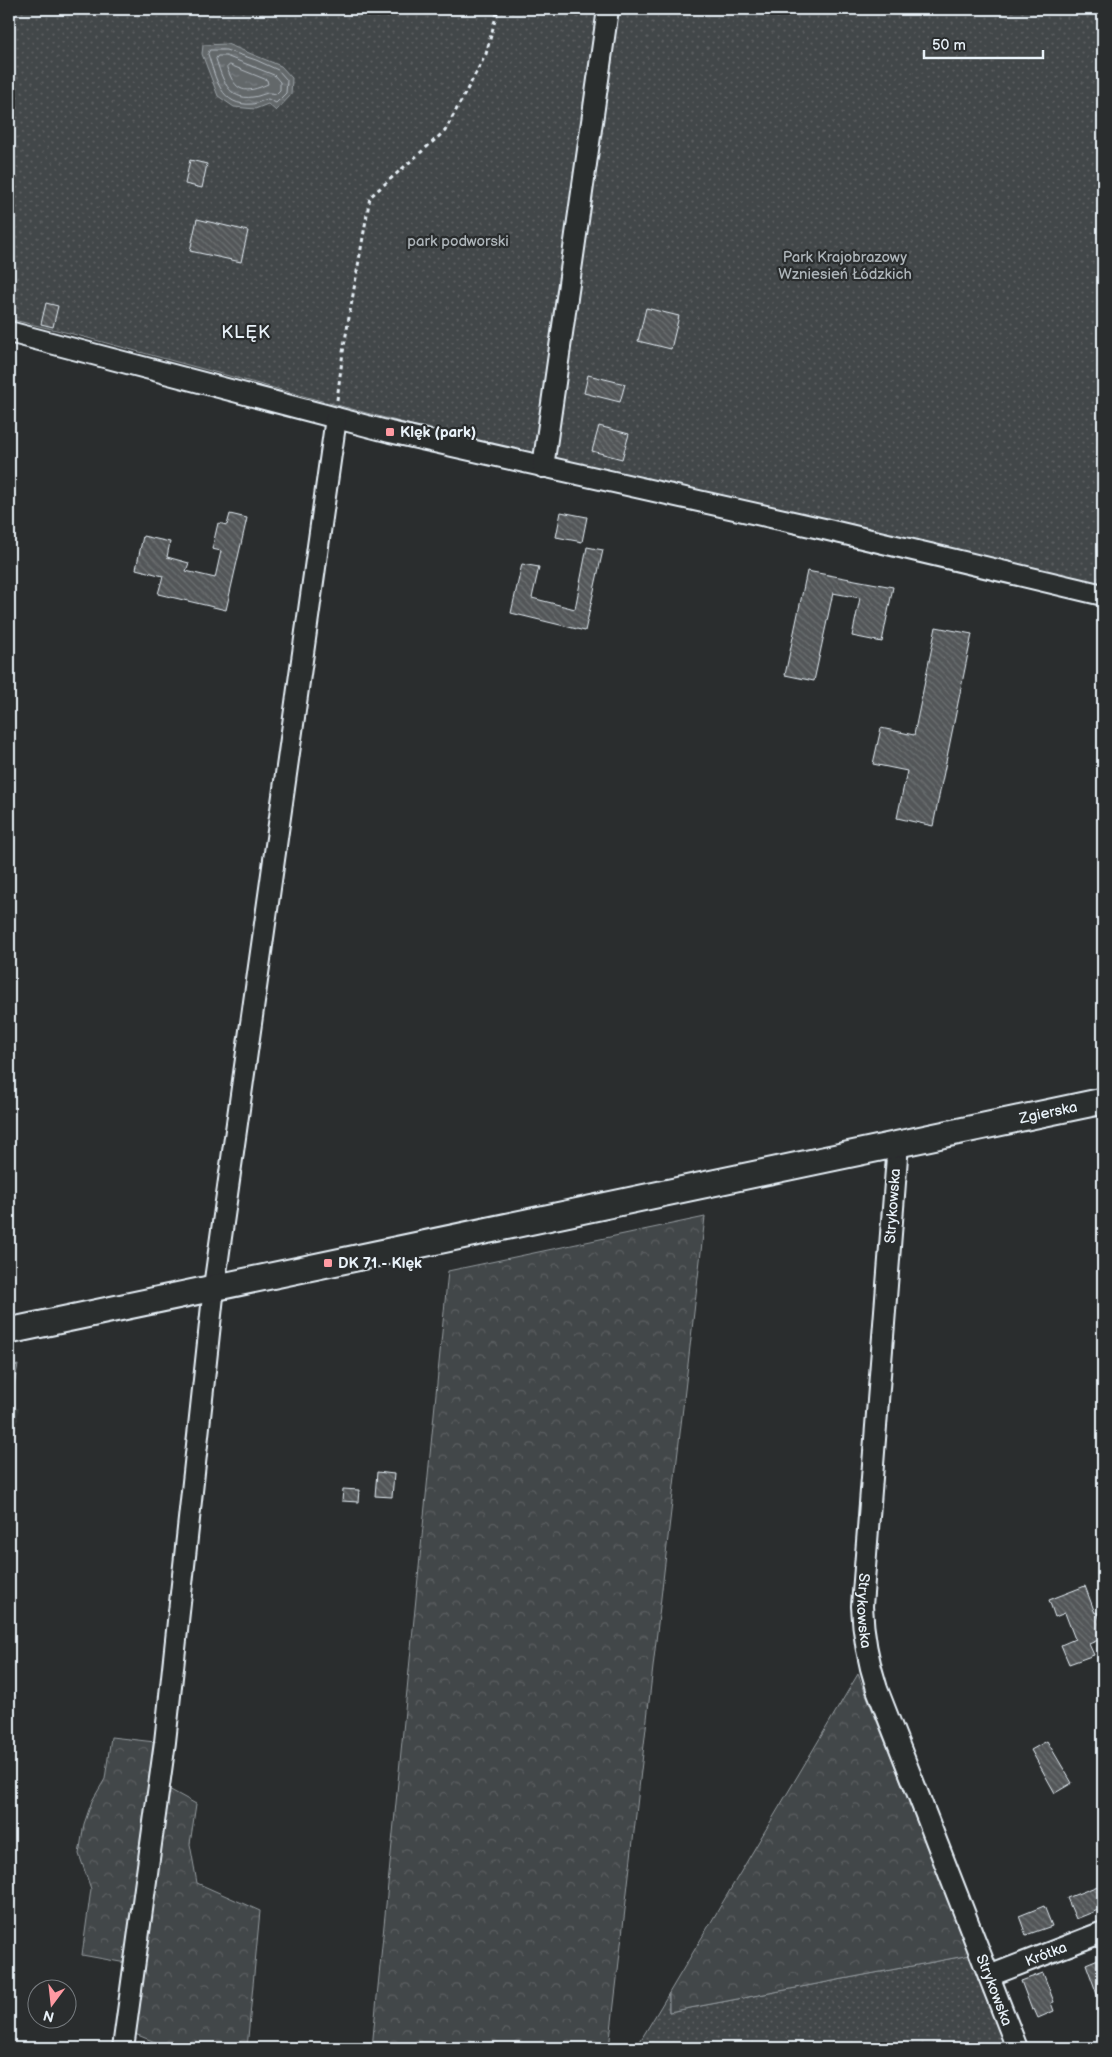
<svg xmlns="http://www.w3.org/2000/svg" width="1112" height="2057" font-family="'Balsamiq Sans',sans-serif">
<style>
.industrial{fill:url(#industrial-furrows)}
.green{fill:url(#green-dots);stroke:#959ca0}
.forest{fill:url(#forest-crowns);stroke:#959ca0}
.water{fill:url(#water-ripples);stroke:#989fa3}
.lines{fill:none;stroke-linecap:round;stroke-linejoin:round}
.shore{stroke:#b3bac0;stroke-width:1}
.building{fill:url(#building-back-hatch);stroke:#e8f1f8}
.minor-casing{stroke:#e8f1f8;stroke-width:24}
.major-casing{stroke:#e8f1f8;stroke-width:29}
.path{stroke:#e8f1f8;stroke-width:3;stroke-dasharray:4 4;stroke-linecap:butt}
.minor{stroke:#2a2d2e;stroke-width:20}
.major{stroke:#2a2d2e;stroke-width:25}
.poi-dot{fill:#ff9aa2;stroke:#2a2d2e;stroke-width:2}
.labels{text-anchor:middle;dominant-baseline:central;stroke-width:4.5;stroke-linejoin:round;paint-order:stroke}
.park-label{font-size:15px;fill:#aeb5ba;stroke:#2a2d2e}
.poi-label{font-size:15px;font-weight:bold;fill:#e8f1f8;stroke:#2a2d2e;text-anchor:start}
.street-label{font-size:15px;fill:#e8f1f8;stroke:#2a2d2e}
.quarter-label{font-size:18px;letter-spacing:1px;fill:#e8f1f8;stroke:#2a2d2e}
</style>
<defs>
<pattern id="industrial-furrows" width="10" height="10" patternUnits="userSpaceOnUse" patternTransform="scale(1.25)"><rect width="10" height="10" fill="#363a3b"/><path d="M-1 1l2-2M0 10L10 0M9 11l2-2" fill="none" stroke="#535758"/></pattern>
<pattern id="green-dots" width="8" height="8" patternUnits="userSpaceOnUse" patternTransform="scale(1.25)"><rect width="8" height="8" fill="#424648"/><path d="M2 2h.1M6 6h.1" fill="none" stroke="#5d6163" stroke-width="1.8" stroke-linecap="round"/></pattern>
<pattern id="forest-crowns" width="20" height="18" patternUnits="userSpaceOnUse" patternTransform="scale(1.25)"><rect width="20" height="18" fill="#424648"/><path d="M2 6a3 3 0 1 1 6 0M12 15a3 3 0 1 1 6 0" fill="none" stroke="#5d6163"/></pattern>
<pattern id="water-ripples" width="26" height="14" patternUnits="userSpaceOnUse" patternTransform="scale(1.25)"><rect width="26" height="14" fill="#63686b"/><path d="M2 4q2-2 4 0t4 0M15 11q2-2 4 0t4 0" fill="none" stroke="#797e81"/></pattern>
<pattern id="building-back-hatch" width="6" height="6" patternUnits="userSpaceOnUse" patternTransform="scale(1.25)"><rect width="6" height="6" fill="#535759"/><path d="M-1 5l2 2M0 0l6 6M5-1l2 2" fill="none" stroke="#6c7072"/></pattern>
</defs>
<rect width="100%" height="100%" fill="#2a2d2e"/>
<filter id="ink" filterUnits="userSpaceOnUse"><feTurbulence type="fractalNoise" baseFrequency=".02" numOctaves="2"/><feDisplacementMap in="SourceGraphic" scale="10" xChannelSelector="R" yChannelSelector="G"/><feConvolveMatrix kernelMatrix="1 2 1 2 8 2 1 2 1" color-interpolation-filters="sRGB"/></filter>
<g filter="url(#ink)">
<path class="industrial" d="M19 1408 9 1480V1410Z"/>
<path class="green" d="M9 9H1103V589L549 462 69 333 9 319Z
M18 1365 12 1394 9 1395V1367Z
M970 1955 1007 2048H636L669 1993V2012Z"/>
<path class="forest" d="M705 1217 609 2048H372L448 1271Z
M858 1674 970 1955 669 2012V1993Z
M111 1737 155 1742 126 1963 82 1955 91 1889 79 1854 84 1824 92 1801 105 1779Z
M167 1788 196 1804 190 1844 197 1883 260 1911 247 2048H170L135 2034Z"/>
<path class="water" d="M227 44 281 66 292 78 291 95 276 111 268 104 255 109 234 107 218 96 202 54 203 45Z"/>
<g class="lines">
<path class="shore" d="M210 50H226L256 60 278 70 287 80 286 93 276 103 268 99C263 100 258 103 253 104 220 107 216 78 208 54Z
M218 56H226L274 75 280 82V90L276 94C266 91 262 96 253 97 228 101 222 78 216 59Z
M230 65 267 80 268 84C245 94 236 93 227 68Z"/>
</g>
<path class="building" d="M190 160 207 164 202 188 185 184Z
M197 219 248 231 241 262 190 251Z
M46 303 58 306 53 327 41 324Z
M646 308 679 316 671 349 638 341Z
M588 375 625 384 620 402 584 393Z
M599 426 629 434 622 459 592 451Z
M561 512 587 517 582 542 556 537Z
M230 514 247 518 226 610 158 594 163 576 136 569 143 536 170 542 167 557 189 563 186 571 215 578 221 551 212 549 218 523 227 525Z
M587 547 603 550 585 631 511 613 522 564 539 567 532 598 575 609Z
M807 571 893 587 882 642 852 636 860 598 833 593 814 681 785 675Z
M936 627 972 634 933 826 897 818 907 771 873 764 881 728 914 735Z
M377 1472 394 1474 392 1497 375 1496Z
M343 1489 359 1490 358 1502 342 1501Z
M1085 1586 1095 1613 1097 1612 1103 1627V1638L1089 1644 1094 1655 1069 1664 1061 1645 1075 1639 1065 1613 1055 1617 1049 1600Z
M1047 1741 1072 1783 1055 1793 1031 1750Z
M1103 1884V1908L1076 1919 1067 1898Z
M1044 1906 1052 1926 1026 1935 1019 1916Z
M1103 1957V2008H1102L1086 1964Z
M1043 1973 1054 2002 1051 2003 1054 2011 1038 2018 1034 2009 1032 2010 1021 1981Z"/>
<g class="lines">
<defs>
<g id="minor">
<path d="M9 332 390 432 824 529 1103 595"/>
<path d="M543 467 608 9"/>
<path id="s1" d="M898 1144 862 1606C863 1634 868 1661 877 1689L1017 2048"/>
<path id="s2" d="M989 1976 1103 1932"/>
<path d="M123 2048 165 1742 214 1287 336 418"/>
</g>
<g id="major">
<path id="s3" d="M9 1331 1103 1101"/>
</g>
</defs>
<use href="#minor" class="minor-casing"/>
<use href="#major" class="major-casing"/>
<path class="path" d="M337 400 343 352 370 197 445 131 486 54 498 9"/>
<use href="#minor" class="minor"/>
<use href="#major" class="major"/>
</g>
</g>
<g class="poi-dot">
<rect x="385" y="427" width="10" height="10" rx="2.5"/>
<rect x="323" y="1258" width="10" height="10" rx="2.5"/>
</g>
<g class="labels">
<g class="park-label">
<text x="458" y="241">park podworski</text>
<text x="845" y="257">Park Krajobrazowy<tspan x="845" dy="17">Wzniesień Łódzkich</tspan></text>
</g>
<g class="poi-label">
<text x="400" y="432">Klęk (park)</text>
<text x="338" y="1263">DK 71 - Klęk</text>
</g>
<g class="street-label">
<text stroke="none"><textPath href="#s3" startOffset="1062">Zgierska</textPath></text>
<text transform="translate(893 1206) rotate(-86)">Strykowska</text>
<text stroke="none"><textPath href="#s1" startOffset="468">Strykowska</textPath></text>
<text stroke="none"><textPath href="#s2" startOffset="61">Krótka</textPath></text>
<text stroke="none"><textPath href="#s1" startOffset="871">Strykowska</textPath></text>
</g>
<g class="quarter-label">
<text x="246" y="332">KLĘK</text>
</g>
</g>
<rect width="1112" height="2057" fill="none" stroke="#2a2d2e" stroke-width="30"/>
<rect x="15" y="15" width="1082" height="2027" fill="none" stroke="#e8f1f8" stroke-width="2" filter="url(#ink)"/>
<g transform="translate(52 2004) rotate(195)"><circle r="24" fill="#2a2d2e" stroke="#767b7f"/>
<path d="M0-4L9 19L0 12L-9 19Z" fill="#ff9aa2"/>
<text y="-8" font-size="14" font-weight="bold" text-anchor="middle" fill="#e8f1f8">N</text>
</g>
<path d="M924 50v8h119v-8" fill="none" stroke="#e8f1f8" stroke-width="2.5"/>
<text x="932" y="50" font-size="15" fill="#e8f1f8" stroke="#2a2d2e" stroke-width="4" paint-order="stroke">50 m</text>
</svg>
